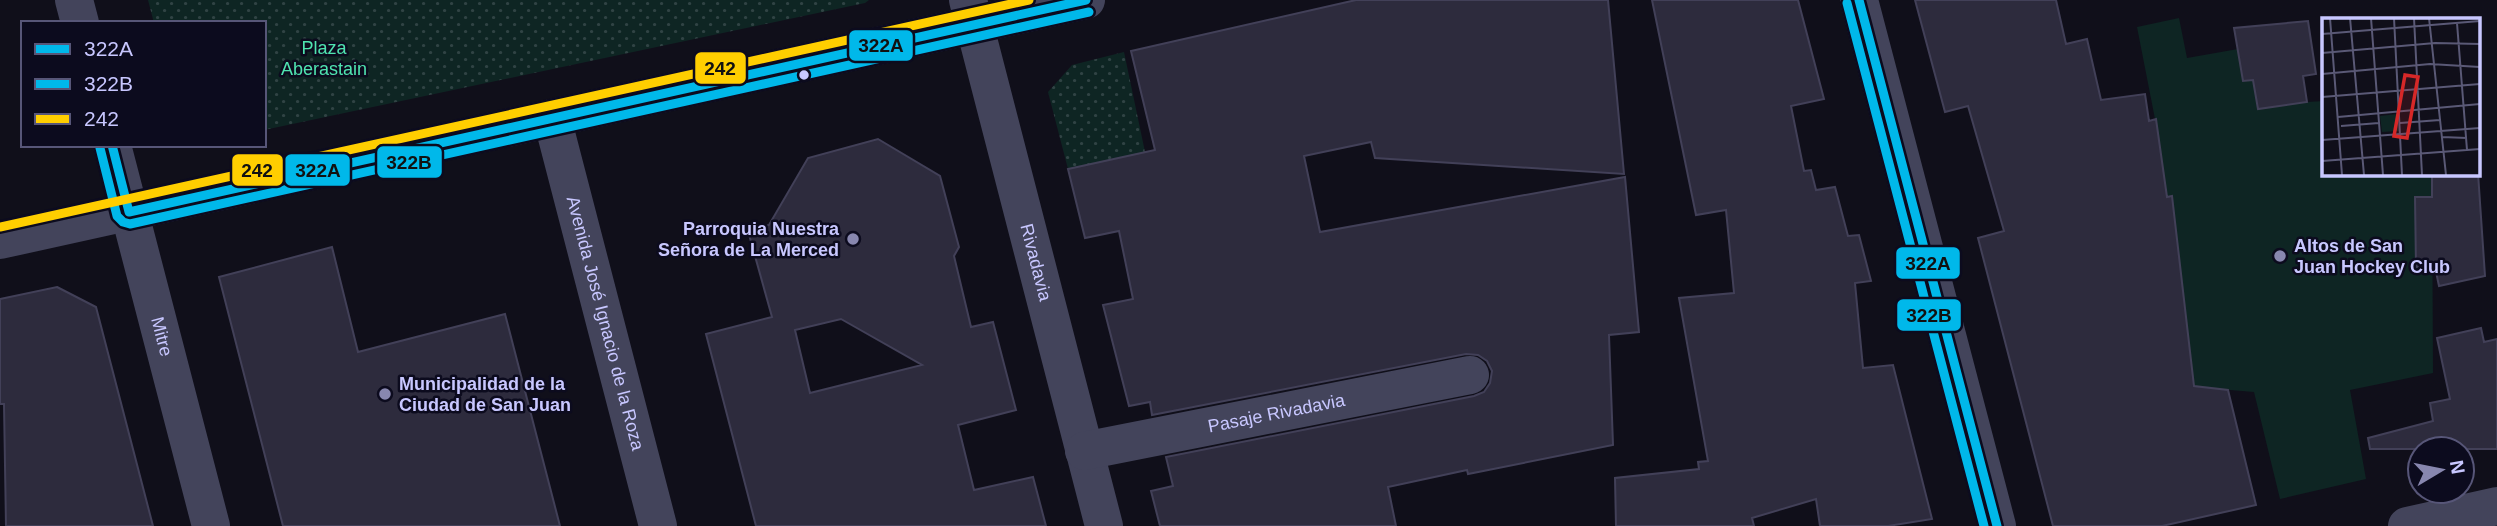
<svg xmlns="http://www.w3.org/2000/svg" width="2497" height="526" font-family="Arial,sans-serif">
<style>
.grass{fill:url(#grass-dots)}
.pitch{fill:#0e2523}
.building{fill:#2d2b3d;stroke:#424058;stroke-width:2;fill-rule:evenodd}
.lines{fill:none;stroke-linecap:round;stroke-linejoin:round}
.minor{stroke:#43445b;stroke-width:38}
.bus-1-casing{stroke:#0c0b1e;stroke-width:14}
.bus-2-casing{stroke:#0c0b1e;stroke-width:14}
.bus-3-casing{stroke:#0c0b1e;stroke-width:14}
.bus-1{stroke:#00b8ea;stroke-width:9}
.bus-2{stroke:#00b8ea;stroke-width:9}
.bus-3{stroke:#ffce00;stroke-width:9}
.bus-dot{fill:#c8c7ff;stroke:#0c0b1e;stroke-width:2.5}
.poi-dot{fill:#8887af;stroke:#0c0b1e;stroke-width:2.5}
.labels{text-anchor:middle;dominant-baseline:central;stroke-width:5;stroke-linejoin:round;paint-order:stroke}
.park-label{font-size:18px;fill:#4fe3b0;stroke:#0c0b1e}
.poi-label{font-size:18px;font-weight:bold;fill:#c8c7ff;stroke:#0c0b1e;text-anchor:start}
.street-label{font-size:18px;fill:#c8c7ff;stroke:#0c0b1e}
.inset-road{fill:none;stroke:#5a5976;stroke-width:2}
.view{fill:#d62828;fill-opacity:0.15;stroke:#d62828;stroke-width:3.5}
.inset-edge{fill:none;stroke:#c8c7ff;stroke-width:3.5}
.line-badge{stroke:#0c0b1e;stroke-width:2.5}
.pale-badge-label{font-size:19px;text-anchor:middle;font-weight:bold;fill:#111}
</style>
<defs>
<pattern id="grass-dots" width="8" height="8" patternUnits="userSpaceOnUse" patternTransform="scale(1.75)"><rect width="8" height="8" fill="#0e2523"/><path d="M2 2h.1M6 6h.1" fill="none" stroke="#304344" stroke-width="1.8" stroke-linecap="round"/></pattern>
</defs>
<rect width="100%" height="100%" fill="#100f1a"/>
<path class="grass" d="M148 0H869L865 3 264 130V23H154Z
M1124 52 1145 152 1068 169 1048 92 1072 65Z"/>
<path class="pitch" d="M2179 18 2187 58 2238 49 2244 81 2303 72 2307 102 2324 101V173H2432L2433 373 2350 390 2366 479 2280 499 2254 392 2194 387 2155 119 2137 27Z"/>
<path class="building" d="M1356 0H1608L1624 174 1375 158 1371 142 1304 156 1320 232 1625 177 1639 332 1609 335 1613 445 1468 474 1467 470 1388 487 1396 526H1160L1151 491 1173 486 1166 457 1474 396 1484 392 1490 383 1492 371 1487 361 1478 355 1466 354 1152 415 1150 402 1129 406 1103 305 1133 299 1119 231 1085 238 1068 169 1155 150 1131 51Z
M1652 0H1798L1824 99 1791 106 1804 171 1811 170 1816 190 1835 187 1848 236 1859 235 1871 281 1855 283 1863 368 1893 365 1932 519 1888 526H1820L1816 499 1752 518 1754 526H1616L1615 478 1699 469 1698 462 1708 461 1679 298 1734 293 1726 210 1696 215Z
M1915 0H2056L2066 44 2087 39 2101 100 2145 94 2149 121 2156 119 2167 197 2172 196 2194 386 2228 390 2256 505 2162 526H2053L1978 238 2004 231 1968 106 1945 112Z
M2308 21 2316 74 2303 76 2307 102 2258 109 2253 80 2243 81 2234 28Z
M878 139 940 176 959 247 954 256 971 327 993 322 1016 410 958 425 974 490 1033 477 1046 526H756L706 334 772 317 748 231 769 225 808 158ZM841 319 922 365 810 393 795 330Z
M2432 173H2478L2485 276 2439 286 2435 267H2416L2415 197H2432Z
M332 247 358 352 505 314 560 526H283L219 277Z
M57 287 96 307 153 526H6L4 404H0V299Z
M2481 328 2484 342 2497 339V449H2370L2368 438 2433 421 2430 403 2450 399 2437 338Z"/>
<g class="lines">
<g class="minor">
<path d="M74 0 80 23"/>
<path id="s1" d="M968 0 1104 526"/>
<path d="M1859 0 1997 526"/>
<path id="s2" d="M552 118 658 526"/>
<path id="s3" d="M112 145 211 526"/>
<path d="M0 240 1086 0"/>
<path id="s4" d="M1084 451 1470 375"/>
<path d="M2407 526 2497 506"/>
</g>
<defs>
<path id="bus-1" d="M1859 0 1997 526
M112 145 129 212 1086 0"/>
<path id="bus-2" d="M1847 3 1984 526
M100 148 117 216 123 222 130 224 1089 12"/>
<path id="bus-3" d="M0 227 1029 0"/>
</defs>
<use href="#bus-1" class="bus-1-casing"/>
<use href="#bus-2" class="bus-2-casing"/>
<use href="#bus-3" class="bus-3-casing"/>
<use href="#bus-1" class="bus-1"/>
<use href="#bus-2" class="bus-2"/>
<use href="#bus-3" class="bus-3"/>
</g>
<circle class="bus-dot" cx="804" cy="75" r="6"/>
<g class="poi-dot">
<circle cx="853" cy="239" r="7"/>
<circle cx="2280" cy="256" r="7"/>
<circle cx="385" cy="394" r="7"/>
</g>
<g class="labels">
<g class="park-label">
<text x="324" y="48">Plaza<tspan x="324" dy="21">Aberastain</tspan></text>
</g>
<g class="poi-label">
<text x="839" y="229" text-anchor="end">Parroquia Nuestra<tspan x="839" dy="21">Señora de La Merced</tspan></text>
<text x="2294" y="246">Altos de San<tspan x="2294" dy="21">Juan Hockey Club</tspan></text>
<text x="399" y="384">Municipalidad de la<tspan x="399" dy="21">Ciudad de San Juan</tspan></text>
</g>
<g class="street-label">
<text stroke="none"><textPath href="#s1" startOffset="271">Rivadavia</textPath></text>
<text stroke="none"><textPath href="#s2" startOffset="212">Avenida José Ignacio de la Roza</textPath></text>
<text stroke="none"><textPath href="#s3" startOffset="198">Mitre</textPath></text>
<text stroke="none"><textPath href="#s4" startOffset="196">Pasaje Rivadavia</textPath></text>
</g>
</g>
<g transform="translate(2322 18)">
<rect width="158" height="158" fill="#100f1a"/>
<path d="M75 96 77 113 60 114 58 98Z" fill="#0e2523"/>
<path class="inset-road" d="M8 0 20 157M28 0 42 157M49 0 61 157M72 0 80 157M92 0 100 157M107 0 124 157M135 5 145 132M0 16 158 3M0 35 113 25 158 26M0 56 108 46 158 49M0 79 158 66M16 99 158 86M78 105 118 102M19 108 57 105M120 119 145 120M0 122 158 110M0 143 158 131"/>
<path class="view" d="M83 57 96 59 85 120 72 118Z"/>
<rect width="158" height="158" class="inset-edge"/>
</g>
<g class="line-badge">
<rect x="848" y="29" width="66" height="33" rx="7" fill="#00b8ea"/>
<rect x="694" y="51" width="53" height="34" rx="7" fill="#ffce00"/>
<rect x="376" y="145" width="67" height="34" rx="7" fill="#00b8ea"/>
<rect x="284" y="153" width="67" height="34" rx="7" fill="#00b8ea"/>
<rect x="231" y="153" width="53" height="34" rx="7" fill="#ffce00"/>
<rect x="1895" y="246" width="66" height="34" rx="7" fill="#00b8ea"/>
<rect x="1896" y="298" width="66" height="34" rx="7" fill="#00b8ea"/>
</g>
<g class="pale-badge-label">
<text x="881" y="52">322A</text>
<text x="720" y="75">242</text>
<text x="409" y="169">322B</text>
<text x="318" y="177">322A</text>
<text x="257" y="177">242</text>
<text x="1928" y="270">322A</text>
<text x="1929" y="322">322B</text>
</g>
<rect x="21" y="21" width="245" height="126" fill="#0c0b1e" stroke="#575678" stroke-width="2"/>
<rect x="35" y="44" width="35" height="10" fill="#00b8ea" stroke="#575678" stroke-width="2"/>
<text x="84" y="56" font-size="21" fill="#c8c7ff">322A</text>
<rect x="35" y="79" width="35" height="10" fill="#00b8ea" stroke="#575678" stroke-width="2"/>
<text x="84" y="91" font-size="21" fill="#c8c7ff">322B</text>
<rect x="35" y="114" width="35" height="10" fill="#ffce00" stroke="#575678" stroke-width="2"/>
<text x="84" y="126" font-size="21" fill="#c8c7ff">242</text>
<g transform="translate(2441 470) rotate(80)"><circle r="33" fill="#0c0b1e" stroke="#575678" stroke-width="2"/>
<path d="M0-5L12 26L0 18L-12 26Z" fill="#8887af"/>
<text y="-10" font-size="19" font-weight="bold" text-anchor="middle" fill="#c8c7ff">N</text>
</g>
</svg>
